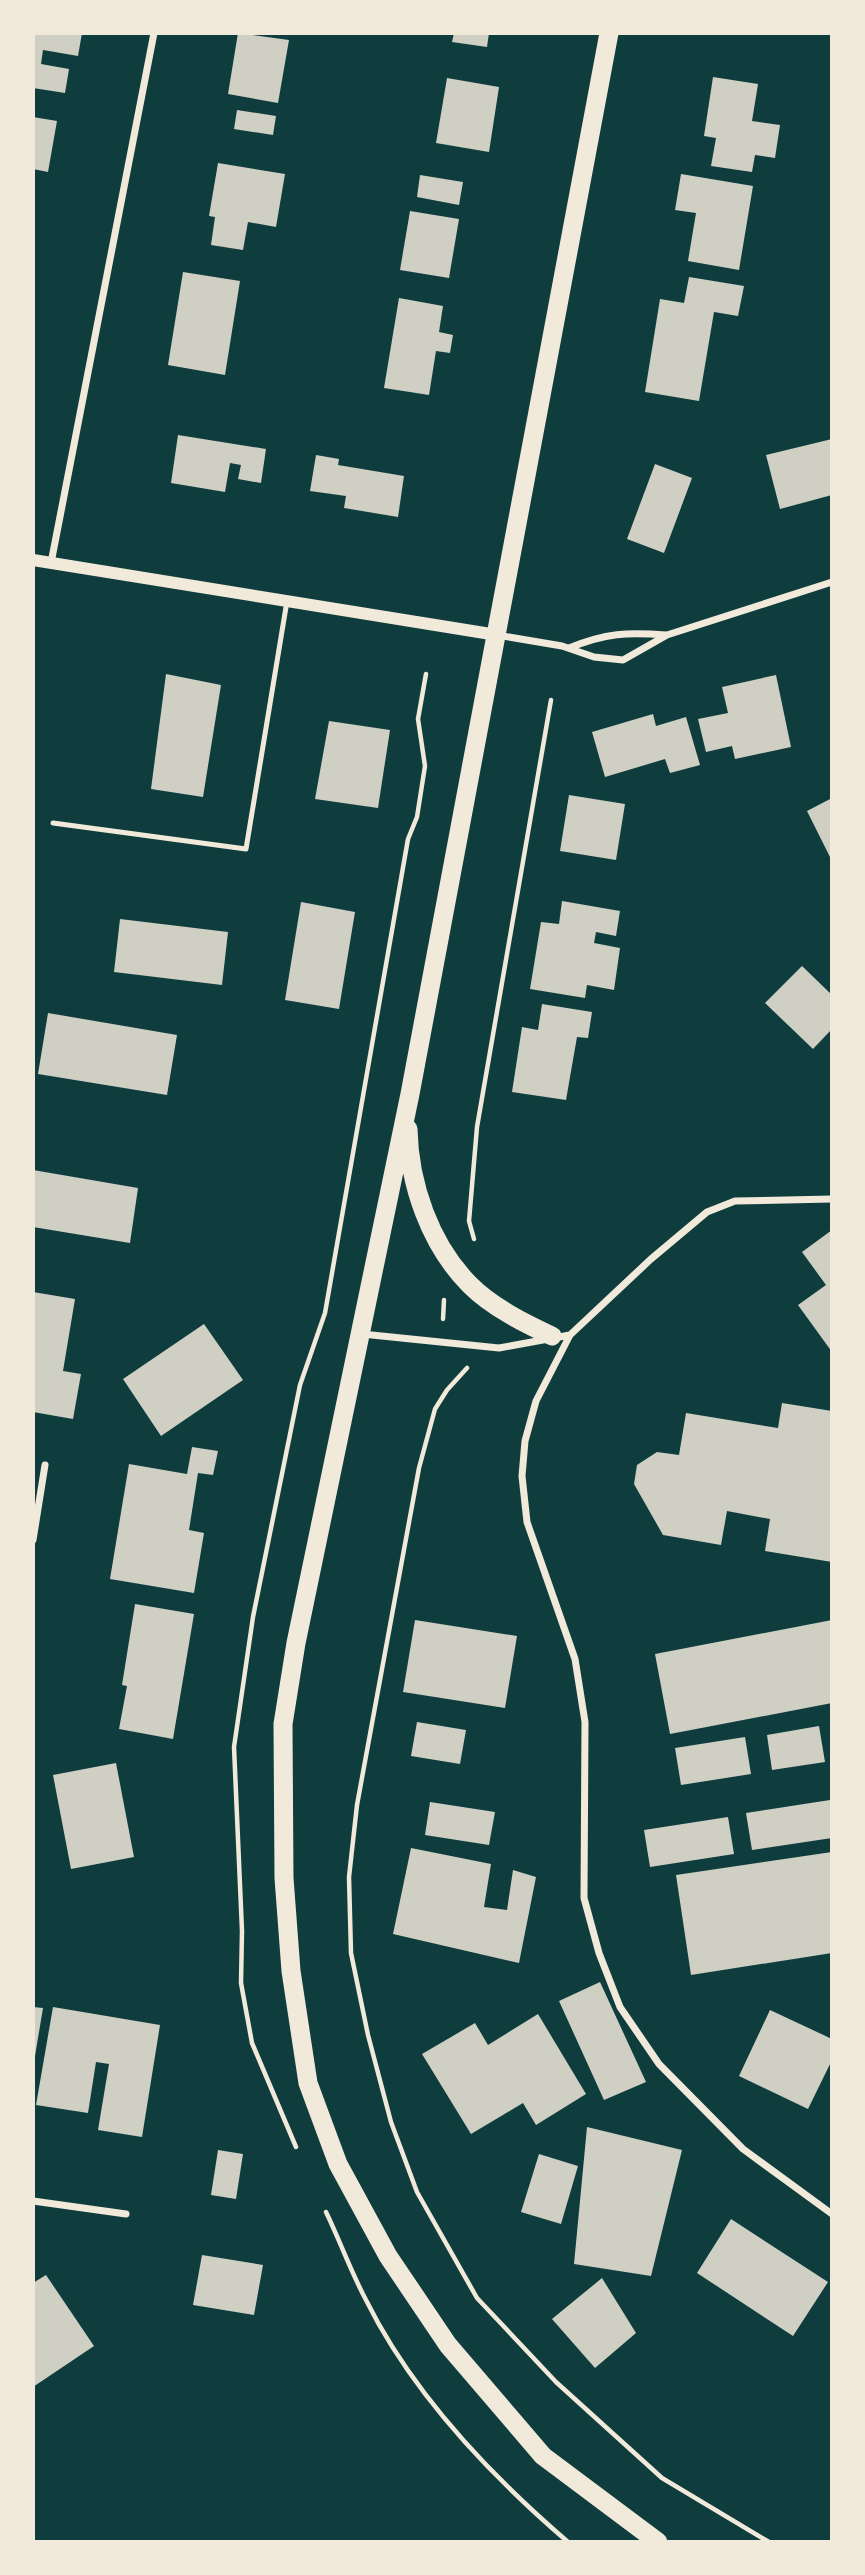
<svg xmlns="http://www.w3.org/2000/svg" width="865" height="2575" font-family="Ubuntu,sans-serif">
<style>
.building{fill:#cfcfc3}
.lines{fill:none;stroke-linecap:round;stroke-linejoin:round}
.path{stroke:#f1e9da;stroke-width:4.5}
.service{stroke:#f1e9da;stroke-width:5}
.minor{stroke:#f1e9da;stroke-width:7}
.tertiary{stroke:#f1e9da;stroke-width:12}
.trunk{stroke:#f1e9da;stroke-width:19}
</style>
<rect width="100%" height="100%" fill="#0f3d3e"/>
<path class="building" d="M33 33H82L78 56 43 50 41 64 69 69 65 93 33 88Z
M238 33 289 40 278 103 228 94Z
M454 33H489L487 47 452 42Z
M713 77 758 84 752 121 780 125 775 158 755 155 752 172 711 166 716 138 704 136Z
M447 78 499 87 489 152 436 143Z
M237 110 276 116 273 135 234 129Z
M33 117 57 121 48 172 33 169Z
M218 163 285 174 276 227 248 222 243 250 211 245 215 217 209 216Z
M681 174 753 186 739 270 688 261 696 213 675 210Z
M420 175 463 182 459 205 417 197Z
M410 211 459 219 449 278 400 270Z
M183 272 240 281 225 375 168 365Z
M689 277 744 286 738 316 714 312 699 401 645 392 660 299 684 303Z
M399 298 443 306 439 332 453 335 450 353 436 351 429 395 384 388Z
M178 435 266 449 261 483 238 479 241 465 230 463 225 492 171 483Z
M832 439V495L780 509 766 455Z
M316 455 339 459 338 465 404 476 398 517 344 508 346 496 310 491Z
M655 464 692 478 664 553 627 539Z
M166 674 221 685 203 797 151 789Z
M776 675 791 747 735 759 732 746 706 752 698 719 728 713 722 687Z
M653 714 656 726 686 717 700 765 670 773 665 759 605 777 592 732Z
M329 721 390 730 378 808 315 799Z
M569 795 625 804 616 860 560 851Z
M832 798V861L807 811Z
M562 901 620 911 616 936 596 932 594 943 620 948 614 990 587 985 585 998 530 989 541 922 559 924Z
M301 902 355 912 339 1009 285 1000Z
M120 919 228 932 222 985 114 972Z
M802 966 832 995V1029L813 1049 765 1003Z
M542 1004 592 1012 588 1038 577 1037 566 1100 512 1092 522 1027 538 1030Z
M48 1013 177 1035 167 1095 38 1074Z
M33 1170 138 1188 130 1243 33 1227Z
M832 1230V1352L798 1305 826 1285 802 1252Z
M33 1292 75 1299 63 1371 81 1374 73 1419 33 1412Z
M204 1324 243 1380 161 1436 123 1379Z
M782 1403 832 1411V1562L765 1551 770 1519 727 1511 721 1545 663 1535 634 1484 637 1465 657 1452 679 1455 686 1413 778 1428Z
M192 1447 218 1451 213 1475 198 1473 189 1530 204 1533 194 1593 110 1579 129 1464 187 1474Z
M135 1604 194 1614 173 1739 119 1729 127 1686 122 1685Z
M415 1620 517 1636 505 1708 403 1692Z
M832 1620V1703L670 1734 655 1654Z
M417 1722 466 1730 460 1764 411 1756Z
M819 1726 825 1762 772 1770 767 1735Z
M745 1737 751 1774 681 1785 675 1748Z
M116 1763 134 1857 71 1869 53 1775Z
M830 1800 832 1838 752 1850 746 1813Z
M430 1802 495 1812 489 1845 425 1835Z
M728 1817 734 1854 650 1867 644 1830Z
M411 1848 491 1864 484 1907 507 1910 513 1870 536 1877 519 1963 393 1934Z
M832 1852V1953L691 1975 676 1875Z
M600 1982 646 2082 604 2100 559 2001Z
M33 2007 43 2008 35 2056H33Z
M53 2007 160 2025 142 2137 98 2130 109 2064 96 2062 88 2113 36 2105Z
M770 2010 832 2039V2060L808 2109 739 2076Z
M538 2014 586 2094 536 2125 523 2103 471 2134 422 2054 475 2023 488 2045Z
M587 2127 682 2150 651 2276 574 2264Z
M218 2150 243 2154 236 2199 211 2195Z
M539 2154 578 2166 561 2224 521 2212Z
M731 2219 828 2282 793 2336 697 2273Z
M202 2255 263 2265 254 2315 193 2305Z
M46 2275 94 2346 33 2387V2283Z
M602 2278 636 2333 595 2368 552 2319Z"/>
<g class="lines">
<path class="path" d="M474 1239 469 1221 477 1127 551 700
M443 1319 444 1300
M467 1368 447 1390 435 1409 419 1468 357 1805 349 1877 351 1953 368 2035 391 2122 417 2192 477 2298 556 2382 662 2478 769 2542
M296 2147 252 2043 241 1983 242 1931 234 1747 253 1617 300 1385 325 1313 408 839 417 817 425 766 418 719 426 674
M326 2212C340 2241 351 2272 366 2300 412 2393 490 2475 568 2542"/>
<path class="service" d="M53 823 246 849 287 601"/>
<path class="minor" d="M51 563 154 33
M497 635 562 646 594 657 623 660 667 635 832 582
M569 648C606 633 627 632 666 635
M832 1199 735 1201 707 1212 651 1259 570 1335 536 1401 525 1441 522 1476 527 1522 575 1659 585 1722 584 1898 599 1953 620 2007 659 2064 743 2149 832 2214
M362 1334 499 1348 570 1335
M33 1540 45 1465
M33 2201 126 2214"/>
<path class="tertiary" d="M33 560 497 635"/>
<path class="trunk" d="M609 33 410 1094 296 1643 283 1724 284 1878 291 1971 308 2083 338 2164 388 2256 448 2345 543 2456 658 2542
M408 1129C409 1184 430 1245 470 1285 492 1307 524 1323 552 1336"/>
</g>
<rect width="865" height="2575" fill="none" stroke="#f1e9da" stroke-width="70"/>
</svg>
